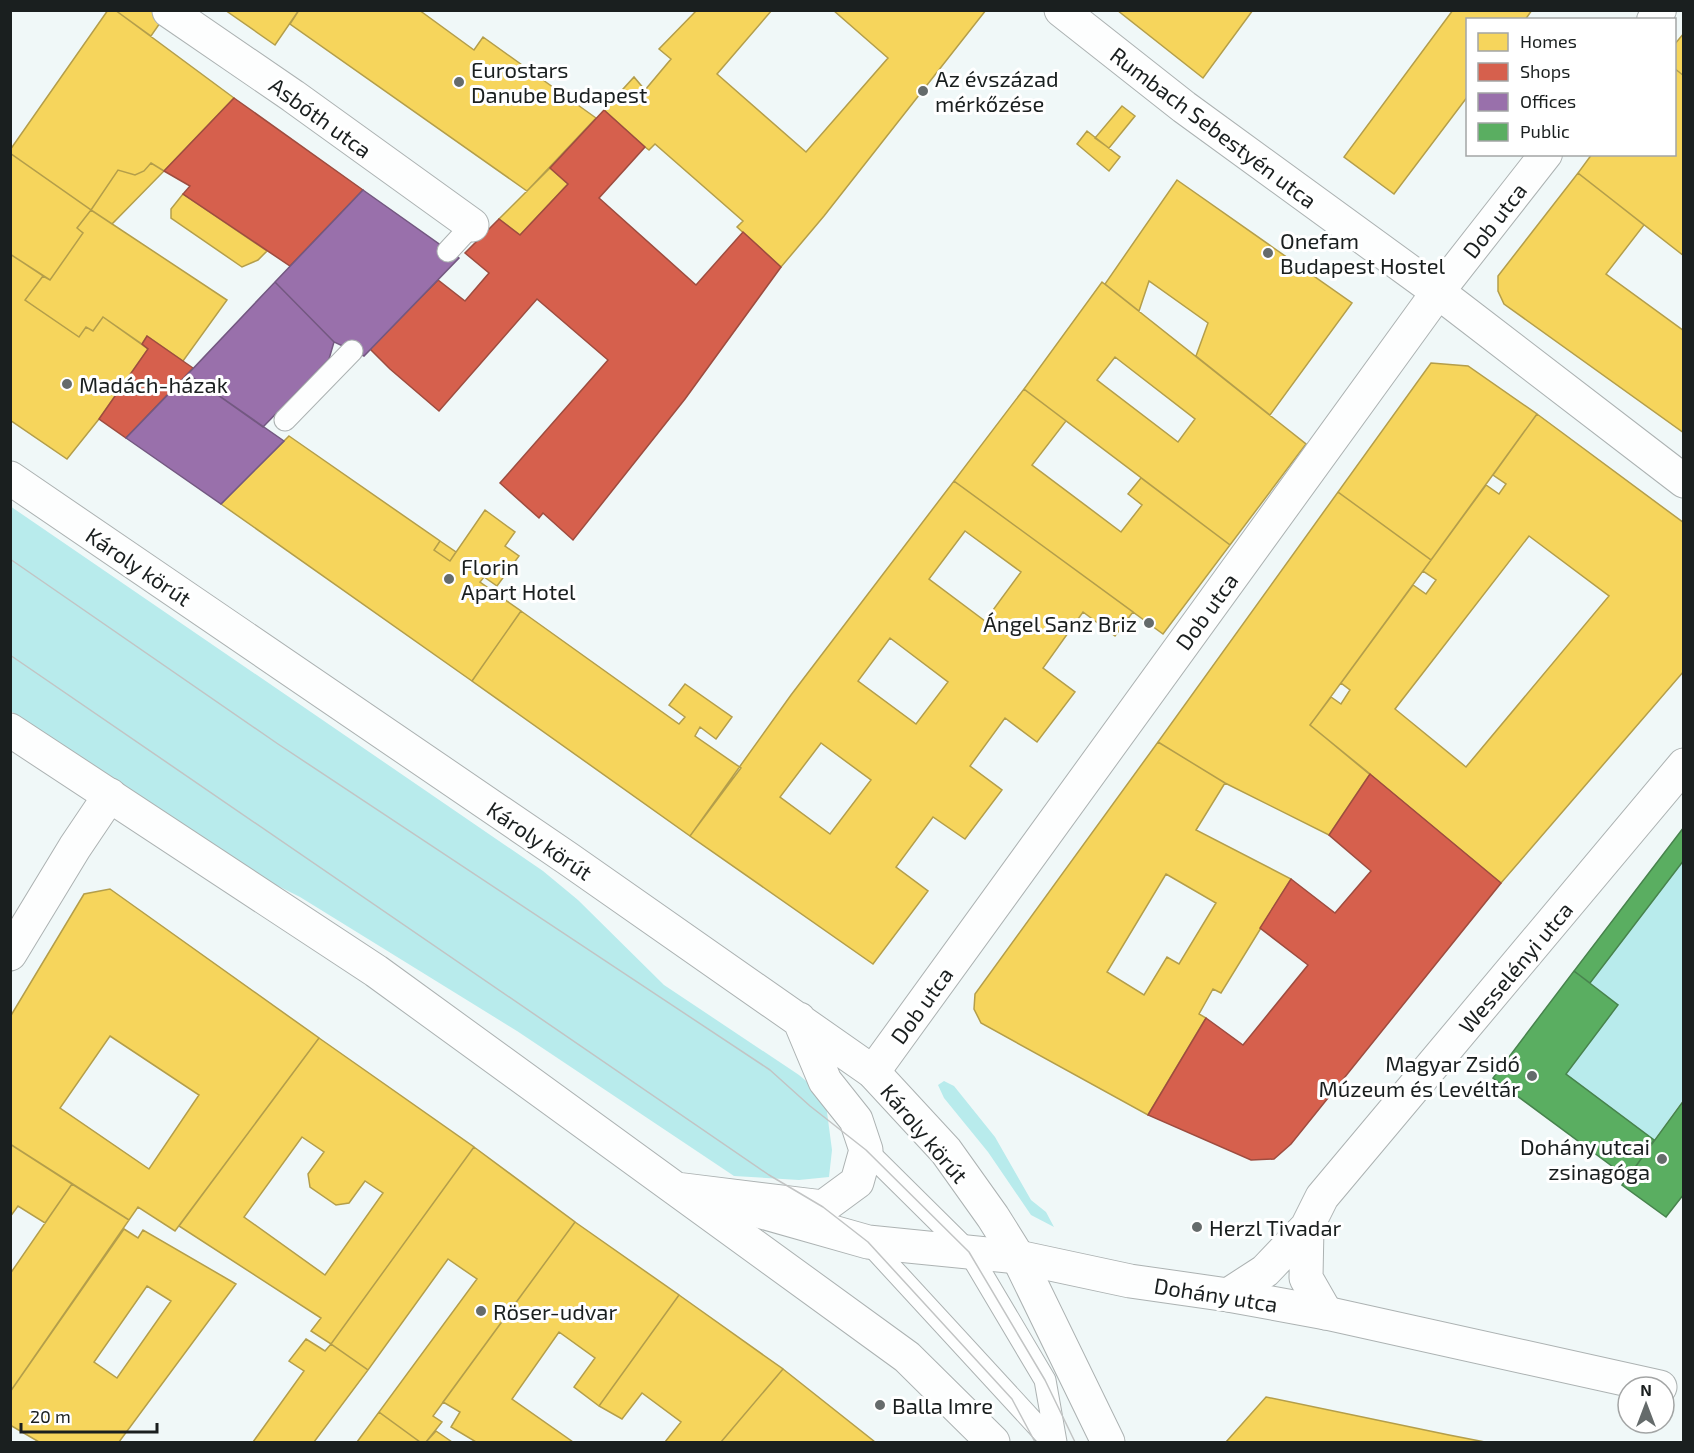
<svg xmlns="http://www.w3.org/2000/svg" width="1694" height="1453" font-family="'Exo 2',sans-serif">
<style>
.green{fill:#b8ebec}
.homes{fill:#f6d55c;stroke:#b49e4a;stroke-width:1.5;fill-rule:evenodd}
.shops{fill:#d6604d;stroke:#9e4c3f;stroke-width:1.5}
.offices{fill:#9970ab;stroke:#735881;stroke-width:1.5}
.public{fill:#5aae61;stroke:#47834d;stroke-width:1.5}
.lines{fill:none;stroke-linecap:round;stroke-linejoin:round}
.service-casing{stroke:#acb2b2;stroke-width:23}
.pedestrian-casing{stroke:#acb2b2;stroke-width:34}
.minor-casing{stroke:#acb2b2;stroke-width:35}
.tertiary-casing{stroke:#acb2b2;stroke-width:35}
.secondary-casing{stroke:#acb2b2;stroke-width:35}
.service{stroke:#fdfefe;stroke-width:21}
.pedestrian{stroke:#fdfefe;stroke-width:32}
.minor{stroke:#fdfefe;stroke-width:33}
.tertiary{stroke:#fdfefe;stroke-width:33}
.secondary{stroke:#fdfefe;stroke-width:33}
.tram{stroke:#c2c4c4;stroke-width:1.5}
.poi-dot{fill:#656b6b;stroke:#fff;stroke-width:2}
.labels{text-anchor:middle;dominant-baseline:central;stroke-width:6;stroke-linejoin:round;paint-order:stroke}
.poi-label{font-size:22px;fill:#1a1f1f;stroke:#fff;text-anchor:start}
.street-label{font-size:22px;fill:#1a1f1f;stroke:#fff}
</style>
<rect width="100%" height="100%" fill="#f0f8f8"/>
<path class="green" d="M10 506 543 871 578 900 664 985 799 1075 825 1097 832 1150 829 1177 799 1180 734 1176 517 1031 300 897 226 860 11 711Z
M1683 860V1100L1654 1140 1566 1074 1618 1005 1590 983Z
M944 1081 954 1086 995 1137 1031 1200 1046 1212 1054 1227 1031 1215 988 1152 944 1098 938 1085Z"/>
<path class="homes" d="M108 10H115L234 98 164 171 151 163 144 171 135 175 118 170 91 210 10 153V150Z
M115 10H169L151 36Z
M225 10H299L275 45Z
M299 10H419L474 50 483 37 596 118 527 191 290 24Z
M697 10H772L717 74 806 152 888 58 833 10H986L824 216 781 267 737 227 743 221 655 144 649 150 645 147 604 110 634 77 645 90 671 59 659 49Z
M1117 10H1253L1203 78Z
M1453 10H1532L1525 20H1468V96L1394 194 1344 157Z
M1684 33V76L1674 68V45Z
M1674 68 1684 76V256L1578 173 1592 154H1674Z
M1122 106 1135 116 1109 148 1095 138Z
M1087 131 1120 157 1109 171 1077 144Z
M10 153 91 210 77 228 83 233 50 280 10 254Z
M151 163 164 171 112 224 91 210 118 170 135 175 144 171Z
M550 168 568 184 520 235 499 219Z
M1578 173 1644 225 1606 274 1684 331V433L1504 304 1498 291V276Z
M1177 180 1352 303 1270 415 1196 356 1208 323 1149 281 1139 311 1105 284Z
M183 194 267 251 258 260 242 267 171 218V209Z
M91 210 227 300 183 361 147 336 142 344 103 317 93 331 86 327 79 337 25 300 43 276 50 280 83 233 77 228Z
M10 254 43 276 25 300 79 337 86 327 93 331 103 317 148 349 99 419 67 459 10 420Z
M1102 282 1306 444 1230 545 1024 389ZM1115 357 1195 419 1178 442 1097 380Z
M1431 363 1468 366 1537 414 1431 560 1338 492Z
M1024 389 1066 421 1032 465 1121 532 1142 505 1128 494 1141 478 1230 545 1163 634 954 481Z
M1537 414 1684 523V671L1501 883 1310 725 1331 697 1341 704 1350 690 1341 683 1413 585 1426 594 1436 580 1423 571 1486 485 1499 494 1506 484 1493 475ZM1529 536 1609 596 1466 767 1395 709Z
M289 436 440 541 434 550 450 561 485 510 515 532 505 546 519 556 497 586 484 577 480 582 521 611 472 681 221 504Z
M954 481 1133 612 1115 636 1083 612 1043 668 1075 692 1037 742 1005 718 970 766 1002 790 965 839 933 817 896 867 928 891 873 964 690 836 791 695ZM965 531 1021 572 985 621 929 579ZM890 638 948 682 916 724 858 681ZM821 743 871 780 830 834 780 797Z
M1338 492 1431 560 1310 725 1370 774 1329 835 1225 783 1158 742Z
M440 541 456 552 450 561 434 550Z
M521 611 679 724 685 717 669 705 685 684 732 717 716 739 700 727 695 736 741 768 690 836 472 681Z
M1158 742 1225 783 1196 830 1291 879 1221 993 1213 989 1199 1014 1206 1018 1148 1115 981 1023 974 1009 975 994ZM1166 874 1216 903 1179 964 1167 957 1144 995 1107 972Z
M110 889 319 1038 175 1231 138 1207 129 1220 10 1144V1017L84 894ZM110 1036 199 1095 149 1169 60 1108Z
M319 1038 474 1147 331 1344 311 1331 321 1318 179 1226ZM302 1137 324 1152 308 1174 310 1187 336 1205 349 1203 365 1181 383 1193 325 1275 244 1217Z
M10 1144 72 1184 45 1223 18 1206 10 1217Z
M474 1147 575 1222 433 1416 442 1422 426 1442H420L379 1412 477 1279 448 1259 368 1370 331 1344Z
M72 1184 129 1220 10 1392V1274Z
M575 1222 679 1295 599 1406 574 1387 595 1358 559 1332 512 1399 573 1442H476L451 1427 460 1412 443 1402Z
M124 1229 138 1238 143 1230 236 1284 119 1442H39L10 1425V1392ZM147 1286 171 1301 117 1378 94 1362Z
M679 1295 783 1369 721 1442H665L681 1422 642 1393 622 1419 599 1406Z
M306 1339 325 1351 331 1344 368 1370 314 1442H253L304 1371 289 1361Z
M783 1369 875 1442H721Z
M1266 1397 1449 1435 1485 1442H1226Z
M379 1412 420 1442H357Z
M436 1431 452 1442H426Z"/>
<path class="shops" d="M234 98 363 190 290 266 183 194 190 186 164 171Z
M604 110 645 147 599 198 696 285 743 232 781 267 685 399 573 540 543 513 539 518 500 483 608 360 537 299 439 411 390 369 370 349 438 280 465 301 489 273 465 253 499 219 520 235 568 184 550 168Z
M147 336 193 368 126 438 99 419 148 349 142 344Z
M1370 774 1501 883 1291 1144 1274 1159 1251 1160 1148 1115 1206 1018 1243 1045 1308 965 1260 928 1291 879 1335 913 1371 871 1329 835Z"/>
<path class="offices" d="M363 190 459 258 364 356 334 342 275 282Z
M275 282 334 342 329 359 263 427 188 374Z
M188 374 284 441 221 504 126 438Z"/>
<path class="public" d="M1684 827V860L1590 983 1574 971Z
M1574 971 1618 1005 1566 1074 1654 1140 1628 1178 1493 1078Z
M1684 1100V1194L1666 1217 1622 1185Z"/>
<g class="lines">
<defs>
<path id="service" d="M448 251 472 225
M285 420 352 351
M866 1150 969 1252 1045 1380 1056 1442
M868 1242 1052 1442"/>
<path id="pedestrian" d="M1653 20 1660 10
M1438 292 1546 154"/>
<path id="minor" d="M1061 10 1184 107 1438 292 1684 481
M169 11 293 96 472 225
M10 954 75 847 110 795
M873 1072 1438 292
M1307 1227 1306 1278 1326 1313
M1228 1295 1265 1271 1307 1227 1322 1197 1684 765"/>
<path id="tertiary" d="M748 1208 868 1242 1018 1257 1130 1281 1228 1295 1326 1313 1660 1387"/>
<path id="secondary" d="M10 478 567 858 873 1072 946 1151 993 1217 1018 1257 1108 1442
M10 730 376 971 907 1357 993 1442
M676 1189 823 1207 857 1182 866 1150 856 1120 825 1081 799 1019"/>
</defs>
<use href="#service" class="service-casing"/>
<use href="#pedestrian" class="pedestrian-casing"/>
<use href="#minor" class="minor-casing"/>
<use href="#tertiary" class="tertiary-casing"/>
<use href="#secondary" class="secondary-casing"/>
<use href="#service" class="service"/>
<use href="#pedestrian" class="pedestrian"/>
<use href="#minor" class="minor"/>
<use href="#tertiary" class="tertiary"/>
<use href="#secondary" class="secondary"/>
<path class="tram" d="M10 559 278 744 770 1070 810 1106 866 1150 969 1252 1045 1380 1075 1442
M10 655 769 1175 823 1207 868 1242 1012 1399 1035 1442"/>
</g>
<g class="poi-dot">
<circle cx="459" cy="82" r="6"/>
<circle cx="923" cy="91" r="6"/>
<circle cx="1268" cy="253" r="6"/>
<circle cx="67" cy="384" r="6"/>
<circle cx="449" cy="579" r="6"/>
<circle cx="1149" cy="623" r="6"/>
<circle cx="1532" cy="1076" r="6"/>
<circle cx="1662" cy="1159" r="6"/>
<circle cx="1197" cy="1227" r="6"/>
<circle cx="481" cy="1311" r="6"/>
<circle cx="880" cy="1405" r="6"/>
</g>
<g class="labels">
<g class="poi-label">
<text x="471" y="69">Eurostars<tspan x="471" dy="25">Danube Budapest</tspan></text>
<text x="935" y="78">Az évszázad<tspan x="935" dy="25">mérkőzése</tspan></text>
<text x="1280" y="240">Onefam<tspan x="1280" dy="25">Budapest Hostel</tspan></text>
<text x="79" y="384">Madách-házak</text>
<text x="461" y="566">Florin<tspan x="461" dy="25">Apart Hotel</tspan></text>
<text x="1137" y="623" text-anchor="end">Ángel Sanz Briz</text>
<text x="1520" y="1063" text-anchor="end">Magyar Zsidó<tspan x="1520" dy="25">Múzeum és Levéltár</tspan></text>
<text x="1650" y="1146" text-anchor="end">Dohány utcai<tspan x="1650" dy="25">zsinagóga</tspan></text>
<text x="1209" y="1227">Herzl Tivadar</text>
<text x="493" y="1311">Röser-udvar</text>
<text x="892" y="1405">Balla Imre</text>
</g>
<g class="street-label">
<text transform="translate(321 117) rotate(36)">Asbóth utca</text>
<text transform="translate(1214 127) rotate(37)">Rumbach Sebestyén utca</text>
<text transform="translate(1494 220) rotate(-52)">Dob utca</text>
<text transform="translate(139 566) rotate(34)">Károly körút</text>
<text transform="translate(1206 611) rotate(-54)">Dob utca</text>
<text transform="translate(540 840) rotate(34)">Károly körút</text>
<text transform="translate(1515 967) rotate(-50)">Wesselényi utca</text>
<text transform="translate(921 1005) rotate(-54)">Dob utca</text>
<text transform="translate(925 1133) rotate(50)">Károly körút</text>
<text transform="translate(1216 1294) rotate(9)">Dohány utca</text>
</g>
</g>
<rect width="1694" height="1453" fill="none" stroke="#1a1f1f" stroke-width="24"/>
<rect x="1466" y="18" width="210" height="138" fill="#ffffff" stroke="#a3a5a5" stroke-width="1.5"/>
<rect x="1478" y="33" width="30" height="18" fill="#f6d55c" stroke="#a3a5a5" stroke-width="1.5"/>
<text x="1520" y="48" font-size="18" fill="#1a1f1f">Homes</text>
<rect x="1478" y="63" width="30" height="18" fill="#d6604d" stroke="#a3a5a5" stroke-width="1.5"/>
<text x="1520" y="78" font-size="18" fill="#1a1f1f">Shops</text>
<rect x="1478" y="93" width="30" height="18" fill="#9970ab" stroke="#a3a5a5" stroke-width="1.5"/>
<text x="1520" y="108" font-size="18" fill="#1a1f1f">Offices</text>
<rect x="1478" y="123" width="30" height="18" fill="#5aae61" stroke="#a3a5a5" stroke-width="1.5"/>
<text x="1520" y="138" font-size="18" fill="#1a1f1f">Public</text>
<g transform="translate(1646 1405)"><circle r="28" fill="#ffffff" stroke="#a3a5a5" stroke-width="1.5"/>
<path d="M0-4.5L10 22L0 15L-10 22Z" fill="#656b6b"/>
<text y="-9" font-size="16" font-weight="bold" text-anchor="middle" fill="#1a1f1f">N</text>
</g>
<path d="M21 1423v9h136v-9" fill="none" stroke="#1a1f1f" stroke-width="3"/>
<text x="30" y="1423" font-size="18" fill="#1a1f1f" stroke="#ffffff" stroke-width="4.5" paint-order="stroke">20 m</text>
</svg>
